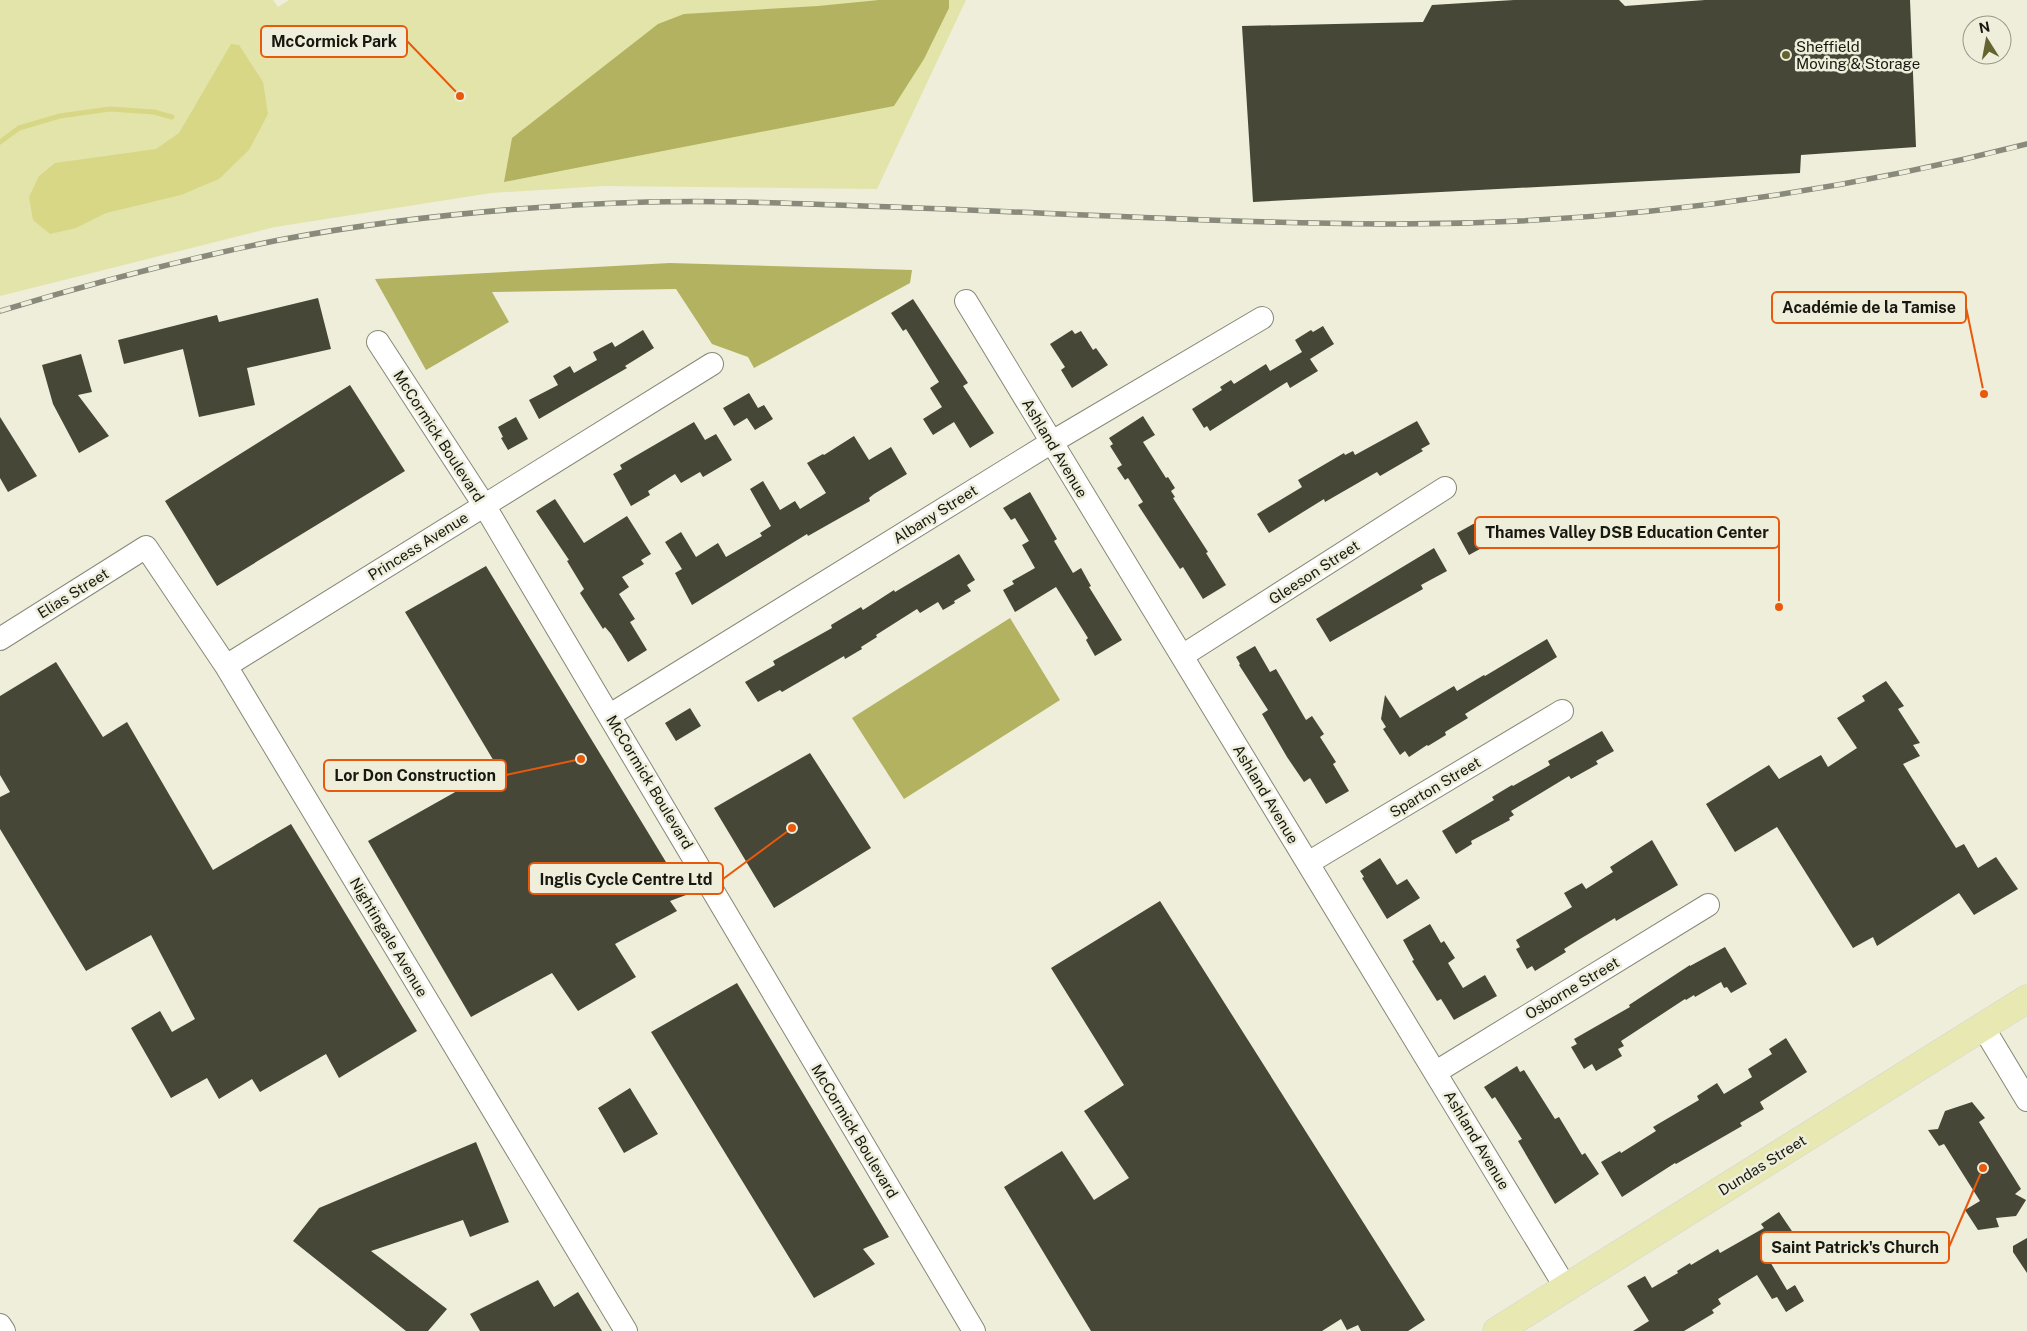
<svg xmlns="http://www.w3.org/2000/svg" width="2027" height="1331" font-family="'Public Sans',sans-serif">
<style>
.green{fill:#e3e4aa}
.forest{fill:#b2b261}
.water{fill:#d7d786}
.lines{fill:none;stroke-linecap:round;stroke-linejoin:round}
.stream{stroke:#d7d786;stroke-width:5}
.building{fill:#464737}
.minor-casing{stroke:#888876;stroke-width:24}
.major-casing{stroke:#d5d5d4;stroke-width:29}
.minor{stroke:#fff;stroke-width:22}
.major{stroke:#e8e8b3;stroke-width:28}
.rail-casing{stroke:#89897c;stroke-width:5.5}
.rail{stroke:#eeeedb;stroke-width:4;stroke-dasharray:11;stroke-linecap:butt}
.poi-dot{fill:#646431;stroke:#eeeedb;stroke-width:2}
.labels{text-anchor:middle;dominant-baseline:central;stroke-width:5;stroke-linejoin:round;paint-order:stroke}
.poi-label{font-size:15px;fill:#181811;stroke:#eeeedb;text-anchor:start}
.street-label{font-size:15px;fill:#181811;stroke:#eeeedb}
.leader{fill:none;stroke:#e8590c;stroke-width:2}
.callout-dot{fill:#e8590c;stroke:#eeeedb;stroke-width:2}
.callout{fill:#eeeedb;stroke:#e8590c;stroke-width:2}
.callout-label{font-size:16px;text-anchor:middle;font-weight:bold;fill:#181811}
</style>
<rect width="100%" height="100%" fill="#eeeedb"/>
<path class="green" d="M0 0H273L278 7 289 0H966L877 189 604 186 491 193 275 227 0 296Z"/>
<path class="forest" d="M879 0H949V8L924 59 894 106 504 182 512 138 658 24 684 14 818 6Z
M670 263 912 270 910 283 754 368 748 357 712 344 676 289 492 292 509 322 426 370 375 279Z
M1010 618 1060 700 904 799 852 718Z"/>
<path class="water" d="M231 44 239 45 263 82 268 114 249 150 219 179 181 195 106 213 76 228 50 234 33 220 29 197 39 176 55 163 156 149 179 133Z"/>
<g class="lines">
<path class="stream" d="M0 142 19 128 60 116 110 109 154 112 172 117"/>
</g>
<path class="building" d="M1514 0H1619L1625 6 1705 0H1910L1916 147 1801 155 1800 173 1253 202 1242 26 1423 22 1432 5Z
M318 298 331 349 247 368 255 405 199 417 183 349 124 364 118 340 217 315 219 322Z
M913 299 968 383 963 386 994 433 970 448 954 422 933 435 923 419 942 407 930 388 939 382 906 329 903 331 891 313Z
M1323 326 1334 344 1310 359 1318 371 1290 388 1287 382 1210 431 1207 426 1204 428 1192 409 1222 390 1220 387 1231 380 1234 384 1266 364 1270 371 1302 352 1295 340 1311 330 1313 332Z
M643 330 654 348 625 366 627 368 539 419 529 400 558 385 553 376 570 366 574 373 597 360 593 352 612 342 615 347Z
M1072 330 1075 334 1081 331 1093 350 1096 348 1108 365 1072 388 1061 370 1065 367 1050 344Z
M81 354 92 392 78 395 109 436 79 453 53 404 42 365Z
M350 385 405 471 217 586 165 501Z
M749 393 758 408 764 405 773 419 755 430 747 418 734 426 723 408Z
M1143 416 1155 435 1143 442 1166 478 1168 477 1175 488 1171 491 1175 497 1173 498 1208 552 1206 553 1226 585 1203 599 1183 567 1180 569 1138 505 1143 502 1128 478 1125 480 1117 468 1122 465 1110 446 1113 444 1109 438Z
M0 417 37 476 8 492 0 478Z
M516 417 528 439 508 450 501 438 503 437 498 427Z
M1417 421 1430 444 1421 449 1423 451 1380 476 1377 472 1325 502 1324 499 1269 533 1257 514 1302 487 1298 480 1344 453 1345 455 1353 451 1355 455Z
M694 422 705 440 716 434 732 460 703 477 700 472 681 483 675 474 648 491 650 495 631 506 613 474 622 469 620 465Z
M854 436 869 460 891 447 907 474 874 494 869 498 870 501 808 536 807 534 692 605 675 573 682 569 665 542 681 532 696 557 718 543 726 557 762 536 760 533 771 526 750 489 763 481 780 510 795 501 800 509 826 493 807 463 823 454 824 455Z
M1030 492 1057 539 1054 541 1073 573 1081 568 1091 586 1089 587 1122 640 1095 656 1086 640 1088 638 1056 587 1015 612 1003 590 1014 584 1012 581 1035 568 1022 545 1029 541 1015 518 1011 520 1003 508Z
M555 499 584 543 627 516 651 554 641 560 644 564 622 577 629 587 619 594 635 619 630 622 647 650 628 662 611 634 605 627 603 629 580 593 584 589 567 561 569 560 536 511Z
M1475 523 1487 545 1469 555 1457 533Z
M1434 548 1447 571 1421 585 1423 589 1330 642 1316 619Z
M959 554 975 580 967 585 971 591 954 601 955 603 943 610 938 602 920 613 917 609 876 635 877 637 861 647 862 649 845 659 844 656 782 692 780 690 758 702 745 682 775 665 773 661 832 628 831 625 861 607 863 610 894 590 895 592Z
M486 566 686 895 670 901 677 911 615 944 636 977 578 1011 552 973 471 1017 368 841 498 768 405 612Z
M1547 639 1557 657 1465 714 1468 718 1445 732 1446 735 1428 746 1427 745 1409 757 1405 751 1400 755 1383 729 1386 727 1381 719 1385 695 1400 718 1454 686 1457 691 1484 675 1485 676Z
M1255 646 1270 672 1276 669 1306 720 1312 716 1324 734 1320 737 1336 762 1333 764 1349 791 1326 804 1310 778 1304 782 1287 757 1262 714 1268 710 1239 665 1240 664 1236 657Z
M56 662 103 737 127 722 213 870 291 824 417 1031 339 1078 326 1054 260 1092 252 1079 219 1099 207 1078 171 1098 131 1028 160 1011 172 1032 195 1019 151 935 86 971 0 829V797L10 792 0 775V696Z
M1886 681 1904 706 1898 709 1920 743 1913 745 1920 756 1903 764 1956 848 1964 844 1978 868 1996 857 2018 889 1974 915 1959 893 1877 946 1873 937 1853 948 1777 827 1735 852 1706 804 1769 765 1779 779 1821 755 1828 767 1857 748 1837 718 1865 701 1862 696Z
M690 708 701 726 676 741 665 723Z
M1602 731 1614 751 1596 761 1598 764 1571 779 1569 776 1511 811 1514 815 1509 818 1510 820 1471 841 1472 844 1456 854 1442 831 1494 800 1492 797 1512 785 1513 786 1550 765 1548 761Z
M810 753 871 848 774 908 714 808Z
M1652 840 1678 885 1616 921 1615 918 1580 939 1564 949 1566 952 1535 971 1532 966 1527 969 1516 949 1520 947 1516 940 1572 907 1564 893 1582 883 1586 889 1613 872 1610 867Z
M1380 858 1397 885 1407 879 1420 898 1387 919 1362 878 1364 877 1360 871Z
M1160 901 1425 1320 1408 1331H1361L1358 1325 1347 1330 1341 1319 1322 1331H1091L1004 1187 1062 1151 1094 1200 1129 1178 1084 1111 1124 1085 1051 968Z
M1430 924 1441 943 1444 941 1455 958 1448 963 1463 988 1485 975 1497 996 1454 1020 1441 999 1437 1001 1412 961 1414 960 1403 940Z
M1725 947 1747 984 1731 993 1727 987 1724 988 1721 982 1695 997 1694 995 1686 1000 1685 999 1621 1041 1624 1046 1618 1049 1622 1056 1596 1071 1592 1064 1584 1069 1571 1047 1577 1044 1574 1039 1630 1007 1629 1005 1690 965V966Z
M737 983 889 1237 863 1249 875 1264 814 1298 651 1032Z
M1786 1038 1807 1072 1760 1102 1764 1109 1740 1123 1742 1126 1676 1164 1675 1163 1622 1197 1601 1162 1620 1151 1621 1153 1656 1131 1653 1127 1699 1100 1697 1096 1717 1083 1724 1094 1752 1077 1748 1069 1772 1054 1769 1049Z
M1517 1066 1520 1072 1524 1070 1555 1119 1559 1117 1582 1155 1585 1153 1599 1174 1555 1204 1518 1141 1522 1139 1495 1097 1492 1099 1484 1087Z
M630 1088 658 1134 624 1153 598 1108Z
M1972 1102 1985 1118 1979 1122 2021 1189 2015 1194 2026 1200 2016 1216 1996 1218 1999 1227 1978 1230 1965 1210 1980 1201 1944 1144 1939 1146 1928 1130 1938 1129 1945 1111Z
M476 1142 509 1222 470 1237 463 1220 371 1251 447 1309 428 1331H406L293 1241 319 1208Z
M1779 1212 1798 1240 1769 1260 1787 1290 1795 1285 1804 1301 1786 1312 1777 1297 1772 1299 1757 1275 1718 1299 1721 1304 1712 1310 1714 1313 1684 1331H1633L1649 1321 1627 1286 1645 1276 1652 1288 1678 1273 1677 1271 1690 1263 1691 1265 1718 1249 1720 1253 1764 1228 1761 1224Z
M2027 1238V1273L2013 1252V1246Z
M538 1280 554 1307 578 1292 602 1331H480L470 1314Z"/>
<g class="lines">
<defs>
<path id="minor" d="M966 301 1566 1288
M378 342 484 505 974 1331
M0 639 146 547 226 666 626 1331
M1182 656 1445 488
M226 666 712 364
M610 715 1052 442 1262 318
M1308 863 1562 711
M1983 1027 2027 1100
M1436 1072 1708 905
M0 1325 4 1331"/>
<path id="major" d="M1497 1331 2027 999"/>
</defs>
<use href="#minor" class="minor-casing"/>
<use href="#major" class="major-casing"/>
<use href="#minor" class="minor"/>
<use href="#major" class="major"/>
<defs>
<path id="rail" d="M0 311C92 283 185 259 279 240 400 217 524 206 647 202 729 200 811 204 893 207 1057 213 1222 223 1386 224 1601 225 1819 197 2027 144"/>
</defs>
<use href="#rail" class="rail-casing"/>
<use href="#rail" class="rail"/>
</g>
<circle class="poi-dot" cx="1786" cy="55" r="5"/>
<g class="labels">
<g class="poi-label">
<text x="1796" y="46">Sheffield<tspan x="1796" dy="17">Moving &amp; Storage</tspan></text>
</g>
<g class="street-label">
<text transform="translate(439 436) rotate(57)">McCormick Boulevard</text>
<text transform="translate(1055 448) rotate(59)">Ashland Avenue</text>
<text transform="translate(935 514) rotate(-32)">Albany Street</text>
<text transform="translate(418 546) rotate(-32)">Princess Avenue</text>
<text transform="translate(1314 572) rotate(-33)">Gleeson Street</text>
<text transform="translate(73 593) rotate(-32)">Elias Street</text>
<text transform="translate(650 782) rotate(59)">McCormick Boulevard</text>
<text transform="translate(1435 787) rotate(-31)">Sparton Street</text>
<text transform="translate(1266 794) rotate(59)">Ashland Avenue</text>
<text transform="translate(389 937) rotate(59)">Nightingale Avenue</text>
<text transform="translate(1572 988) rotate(-31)">Osborne Street</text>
<text transform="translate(855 1131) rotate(59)">McCormick Boulevard</text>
<text transform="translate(1477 1140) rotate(59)">Ashland Avenue</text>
<text transform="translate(1762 1165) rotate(-32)">Dundas Street</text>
</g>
</g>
<path class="leader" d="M460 96L407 41M1984 394L1966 307M1779 607L1779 532M581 759L506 775M792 828L723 879M1983 1168L1949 1247"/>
<g class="callout-dot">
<circle cx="460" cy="96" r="5"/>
<circle cx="1984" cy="394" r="5"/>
<circle cx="1779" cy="607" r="5"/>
<circle cx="581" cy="759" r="5"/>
<circle cx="792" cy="828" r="5"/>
<circle cx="1983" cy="1168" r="5"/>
</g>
<g class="callout">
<rect x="261" y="26" width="146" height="31" rx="5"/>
<rect x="1772" y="292" width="194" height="31" rx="5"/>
<rect x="1475" y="517" width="304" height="31" rx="5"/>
<rect x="324" y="760" width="182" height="31" rx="5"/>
<rect x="529" y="863" width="194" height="31" rx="5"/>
<rect x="1761" y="1232" width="188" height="31" rx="5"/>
</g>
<g class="callout-label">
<text x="334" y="47">McCormick Park</text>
<text x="1869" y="313">Académie de la Tamise</text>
<text x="1627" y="538">Thames Valley DSB Education Center</text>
<text x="415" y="781">Lor Don Construction</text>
<text x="626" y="885">Inglis Cycle Centre Ltd</text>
<text x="1855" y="1253">Saint Patrick's Church</text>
</g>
<g transform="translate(1987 40) rotate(349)"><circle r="24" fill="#eeeedb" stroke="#98988a"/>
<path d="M0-4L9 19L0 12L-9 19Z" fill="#646431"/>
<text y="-8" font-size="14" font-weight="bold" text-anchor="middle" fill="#181811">N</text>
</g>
</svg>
